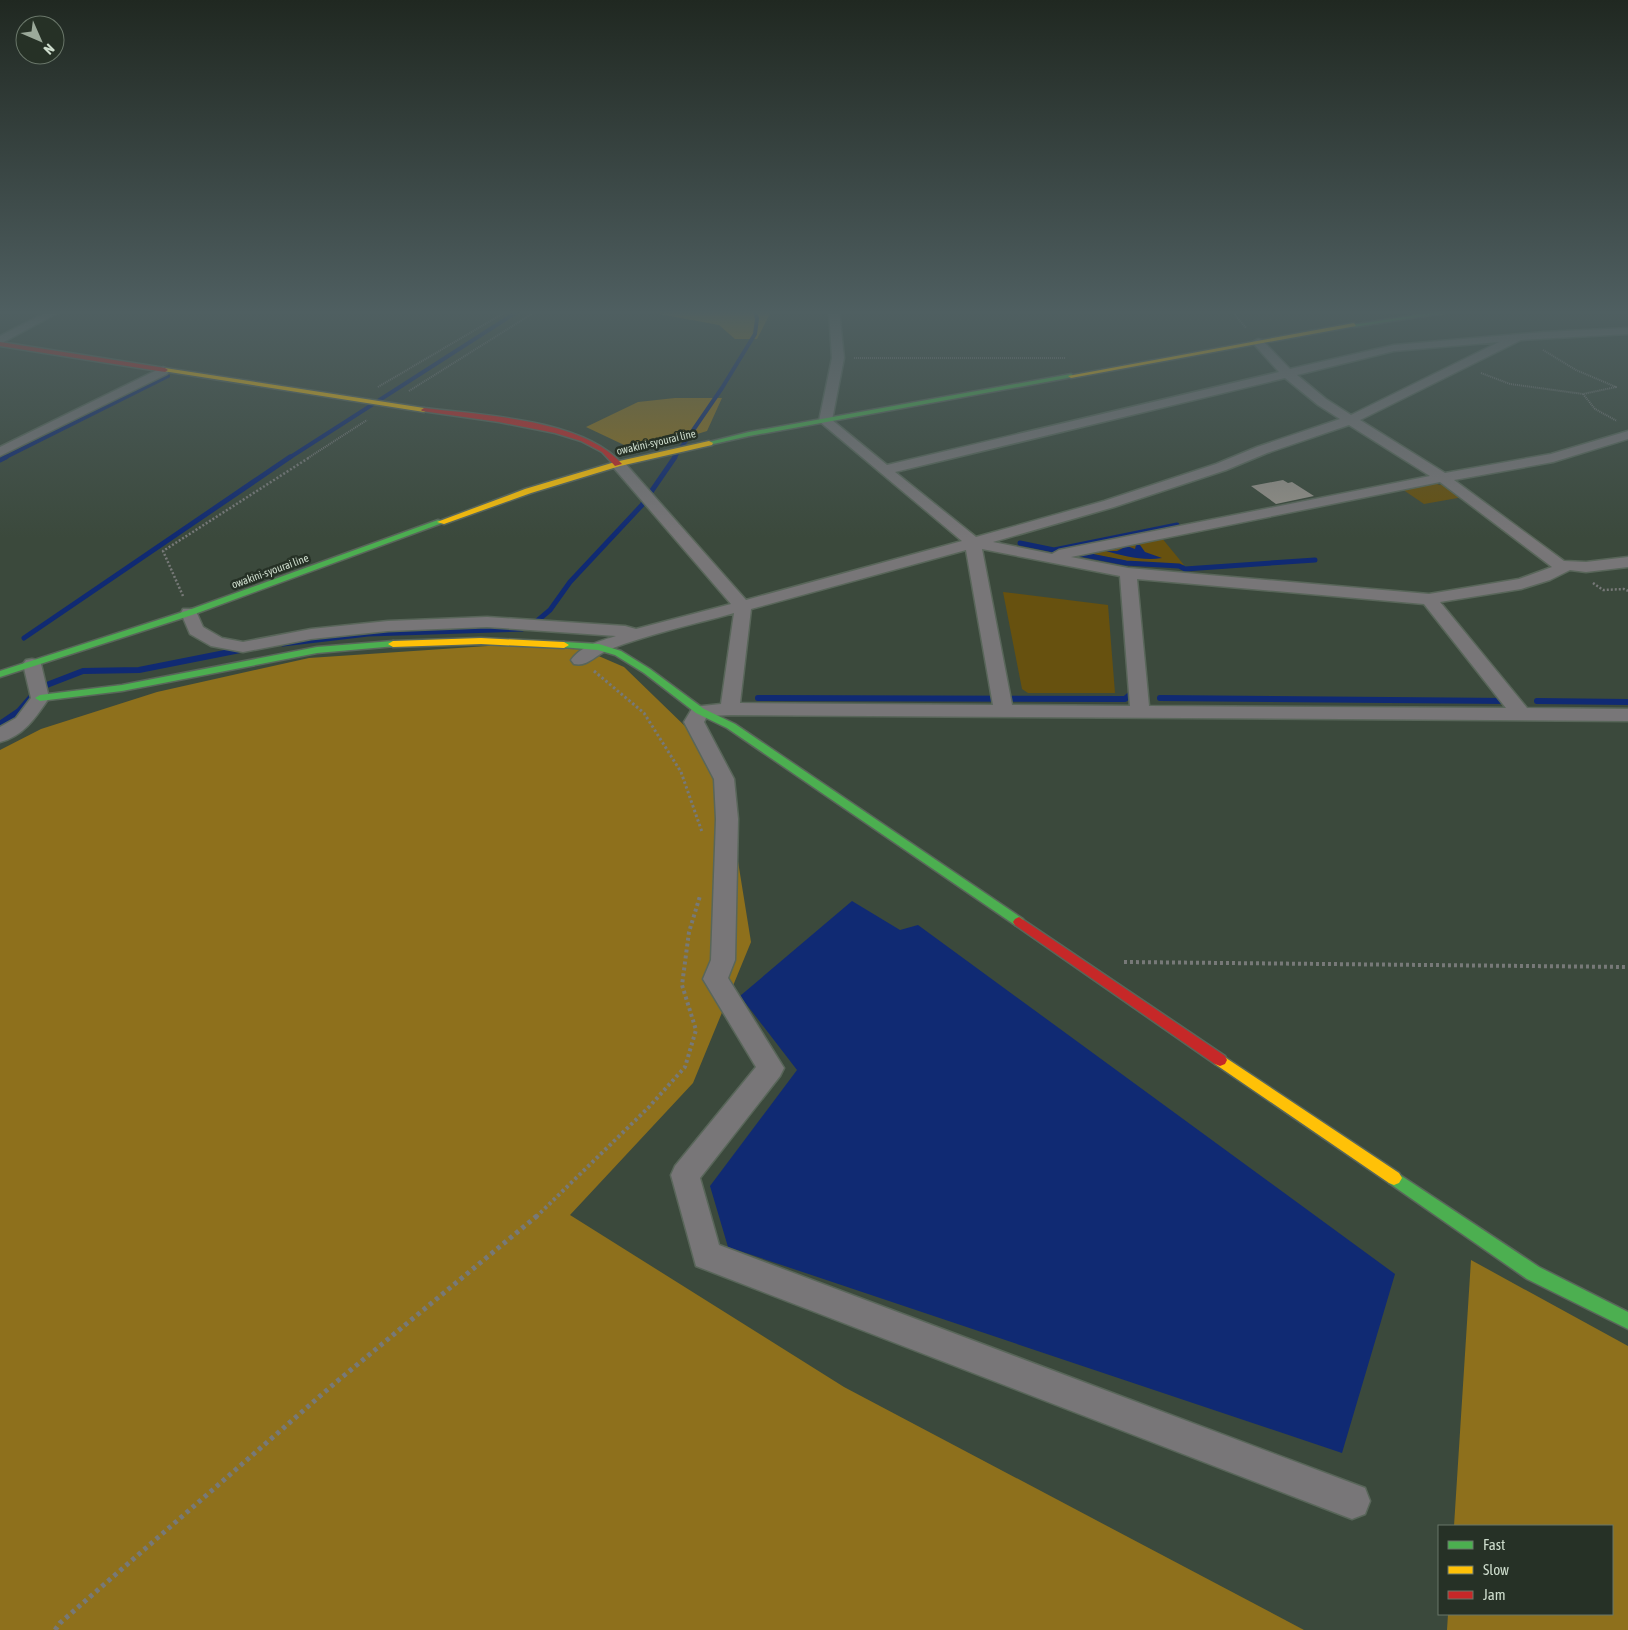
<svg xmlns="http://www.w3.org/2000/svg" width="1628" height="1630" font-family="'Asap Condensed',sans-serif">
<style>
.green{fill:#67510f}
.forest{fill:#8e701c}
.water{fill:#102a73}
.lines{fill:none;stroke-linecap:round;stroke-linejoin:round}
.stream-far2{stroke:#102a73;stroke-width:4}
.stream-far1{stroke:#102a73;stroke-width:5}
.stream{stroke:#102a73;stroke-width:6}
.building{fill:#928f88}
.street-casing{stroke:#59665a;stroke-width:3}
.fast-casing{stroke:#59665a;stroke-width:3}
.slow-casing{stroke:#59665a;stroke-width:3}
.jam-casing{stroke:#59665a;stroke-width:3}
.path-far4{stroke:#777978;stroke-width:2;stroke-dasharray:1 1;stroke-linecap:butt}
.path-far3{stroke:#777978;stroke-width:2.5;stroke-dasharray:2 2;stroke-linecap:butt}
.path-far2{stroke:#777978;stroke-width:3;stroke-dasharray:2.5 2.5;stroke-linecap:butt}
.path-far1{stroke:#777978;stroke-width:4;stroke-dasharray:3 3;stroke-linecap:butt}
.path{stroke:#777978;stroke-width:5;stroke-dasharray:4 4;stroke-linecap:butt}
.street{fill:#787678;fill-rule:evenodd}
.fast{fill:#4caf50;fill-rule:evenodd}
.slow{fill:#ffc107;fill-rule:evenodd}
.jam{fill:#c62828;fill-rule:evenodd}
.labels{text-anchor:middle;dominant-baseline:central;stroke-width:5;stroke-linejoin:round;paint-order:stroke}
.far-street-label{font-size:11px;fill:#ceddcd;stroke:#263126}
</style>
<rect width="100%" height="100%" fill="#3b493c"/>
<path class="green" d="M1433 481 1439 485 1449 483 1469 496 1424 504 1399 487Z
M1161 537 1184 565 1127 561 1081 552Z
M1003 592 1108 605 1115 693H1028L1022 689Z"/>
<path class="forest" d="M637 310H772L757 339H735L719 325Z
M675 398H722L707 431 639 452 586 427 638 402Z
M564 641 624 667 722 762 751 942 693 1083 570 1215 844 1387 1304 1630H0V750L41 729 157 692 309 658Z
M1471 1260 1628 1346V1630H1447L1448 1614H1612V1526H1454Z"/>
<path class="water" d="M1136 545H1140L1145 552 1162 558C1143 561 1124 556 1106 551H1117L1127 546 1135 549Z
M852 901 900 930 918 925 1395 1274 1342 1453 728 1247 710 1186 797 1070 740 996Z"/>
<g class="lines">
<path class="stream-far2" d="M4 458 168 376
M289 458 520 310
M674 458 722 388 755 334 757 319 755 310"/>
<path class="stream-far1" d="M0 460 6 457
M1020 543 1054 550 1177 525
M1080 554 1126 563 1179 566 1185 569 1315 560
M24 638 290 457
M283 644 368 634 522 629 537 621 550 610 570 582 642 505 675 457
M243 649H245"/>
<path class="stream" d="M758 698 1125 699 1133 692V688
M1160 698 1507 701
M1537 701 1628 702
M0 724 19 711 39 688 83 671 139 670 245 649"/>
</g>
<path class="building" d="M1283 480 1288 483 1292 482 1314 496 1276 504 1251 486Z"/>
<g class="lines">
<defs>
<path id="street" d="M51 310H63L0 344V336Z
M829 310H839L844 358 832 420 887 465 1279 372 1252 342 1258 339 1262 340 1290 369 1394 345 1544 332 1628 328V334L1521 340 1360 420 1445 473 1551 454 1628 431V439L1553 462 1454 480 1564 561 1586 562 1628 557V567L1586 572 1570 570 1550 580 1521 589 1440 602 1527 708 1628 709V721L730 715 707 716 704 722 734 779 738 819 735 960 728 978 784 1068 780 1076 700 1178 719 1245 1365 1488 1370 1501 1365 1514 1352 1519 696 1266 671 1175 675 1166 756 1067 703 979 711 960 716 819 714 779 684 722 693 707 721 704 734 613C692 625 648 634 608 650 595 655 588 667 574 664L571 660C581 646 600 641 616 636L487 627 388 631 311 639 243 652 211 646 190 634 181 613 183 609H195L203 627 222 638 243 642 311 629 388 621 487 617 625 626 636 629 731 604 613 467 611 464 613 461H623L746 600 962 541 819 421 832 358ZM1499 342 1351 415 1326 399 1297 375 1394 351ZM1285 378 1318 405 1340 419 1257 447 1216 464 1104 501 976 537 895 472ZM1349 425 1430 476 1059 550 1052 554 993 542 1114 507 1226 470 1267 453ZM1440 482 1552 567 1519 579 1429 594 1128 568 1071 557ZM982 549 1120 576 1130 706 1012 705ZM966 550 993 705 740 703 751 609ZM1137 579 1424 604 1506 708 1149 706Z
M163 367 169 371 167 374 0 456V447Z
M32 659 38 660 41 664 49 698C36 717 24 736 0 742V727L16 718 31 698 23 664 26 660Z"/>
<path id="fast" d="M1450 310H1463L1354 327 1351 325Z
M1071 374 1074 376 1073 377 749 436 709 445 705 443 749 432Z
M438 520 445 522 192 615 0 677V671L186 611Z
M393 641 396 642V646L317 653 122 691 40 701 35 698 40 695 122 685 317 647Z
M564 642 599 644 621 651 650 669 704 709 735 724 1023 919 1025 922 1023 925H1015L727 728 696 713 644 673 615 655 598 650 561 647V643Z
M1394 1171 1539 1267 1628 1312V1329L1527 1279 1389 1183 1386 1178 1389 1173Z"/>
<path id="slow" d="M1354 323 1356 326 1071 378 1068 376Z
M165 368 424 408 427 410 424 412 163 371 162 370Z
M709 441 713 443 712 445 620 466 531 493 444 524 437 522 525 489 615 462Z
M481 638 564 642 569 645 564 648 481 644 393 647 388 644 393 641Z
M1220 1054 1399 1173 1402 1178 1399 1183 1394 1185 1389 1183 1215 1064 1213 1060 1215 1056Z"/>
<path id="jam" d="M0 342 165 368 168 370 165 372 0 346Z
M424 408C480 415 583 419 622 464L615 466 602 452 581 441 555 433 499 422 422 411 421 410Z
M1019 917 1225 1056 1227 1060 1225 1064 1220 1066 1215 1064 1015 925 1013 922 1015 919Z"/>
</defs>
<use href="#street" class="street-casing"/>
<use href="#fast" class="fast-casing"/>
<use href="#slow" class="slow-casing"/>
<use href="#jam" class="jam-casing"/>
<path class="path-far4" d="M1231 310 1246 328
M1543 350 1576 370 1616 387 1583 394 1595 409 1617 421
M854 358H1065
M1481 373 1510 384 1583 394
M378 387 509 310
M409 391 538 310
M308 458 367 420"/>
<path class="path-far3" d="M1593 583 1603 590 1624 589 1628 591
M183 596 163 551 310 457"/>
<path class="path-far2" d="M594 671 644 713 681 772 702 832"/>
<path class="path-far1" d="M1124 962 1628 967
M536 1217 648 1108 685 1067 696 1030 682 985 689 932 700 896"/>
<path class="path" d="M55 1630 60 1623 335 1383 538 1215"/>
<use href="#street" class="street"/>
<use href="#fast" class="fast"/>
<use href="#slow" class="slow"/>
<use href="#jam" class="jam"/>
</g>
<linearGradient id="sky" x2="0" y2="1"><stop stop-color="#202821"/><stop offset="0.58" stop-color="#4f5f61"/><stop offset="1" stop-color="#4f5f61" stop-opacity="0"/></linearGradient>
<rect width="1628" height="538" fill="url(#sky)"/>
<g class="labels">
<g class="far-street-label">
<text transform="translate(656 442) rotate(-13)">owakini-syourai line</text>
<text transform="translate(270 571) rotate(-20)">owakini-syourai line</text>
</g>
</g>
<rect x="1438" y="1525" width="175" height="90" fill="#263126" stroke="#697669"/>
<rect x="1448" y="1541" width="25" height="8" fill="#4caf50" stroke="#697669"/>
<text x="1483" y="1550" font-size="15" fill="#ceddcd">Fast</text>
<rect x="1448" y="1566" width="25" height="8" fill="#ffc107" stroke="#697669"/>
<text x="1483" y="1575" font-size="15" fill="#ceddcd">Slow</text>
<rect x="1448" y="1591" width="25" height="8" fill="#c62828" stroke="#697669"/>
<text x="1483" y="1600" font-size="15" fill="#ceddcd">Jam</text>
<g transform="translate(40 40) rotate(135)"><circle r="24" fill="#263126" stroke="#697669"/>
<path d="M0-4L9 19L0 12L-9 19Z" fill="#9ba99a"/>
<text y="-8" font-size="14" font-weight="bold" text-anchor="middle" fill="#ceddcd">N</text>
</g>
</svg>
